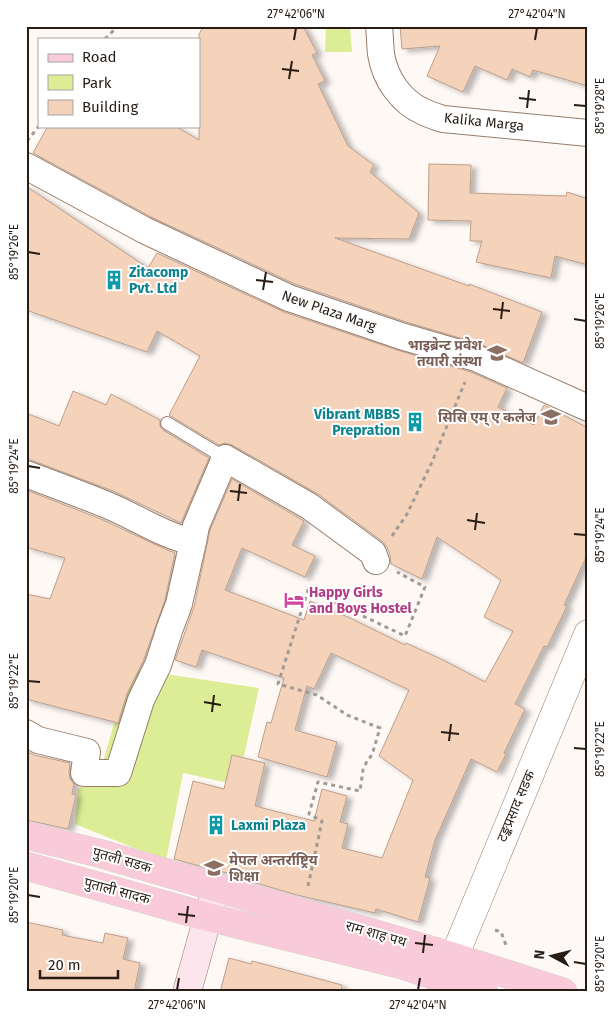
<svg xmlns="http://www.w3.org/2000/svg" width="614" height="1018" font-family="'Fira Sans','Noto Sans Devanagari',sans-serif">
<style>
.green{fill:#dced96}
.building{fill:#f5d2ba;stroke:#bb9e8b;filter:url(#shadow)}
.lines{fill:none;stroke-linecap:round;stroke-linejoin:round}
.service-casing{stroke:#987d6a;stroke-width:14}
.minor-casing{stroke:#987d6a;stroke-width:28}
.tertiary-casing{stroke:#987d6a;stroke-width:29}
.secondary-casing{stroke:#987d6a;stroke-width:29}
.primary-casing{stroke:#d8d6d5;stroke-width:29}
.path{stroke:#a29a94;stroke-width:3;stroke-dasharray:4 4;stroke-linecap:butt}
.service{stroke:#fff;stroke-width:12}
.minor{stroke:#fff;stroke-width:26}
.tertiary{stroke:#fff;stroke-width:28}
.secondary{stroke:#fce5ec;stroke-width:28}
.primary{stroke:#f9cbda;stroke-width:28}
.ticks{fill:none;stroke:#271d15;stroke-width:2}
.labels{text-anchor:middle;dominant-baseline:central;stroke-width:4;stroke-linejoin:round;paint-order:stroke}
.street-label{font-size:14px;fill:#271d15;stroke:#fff}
.culture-label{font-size:14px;font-weight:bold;fill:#0d838f;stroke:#fff;text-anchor:start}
.education-label{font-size:14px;font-weight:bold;fill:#785e54;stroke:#fff;text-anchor:end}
.hotel-label{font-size:14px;font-weight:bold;fill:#b23c85;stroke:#fff;text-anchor:start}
.neatline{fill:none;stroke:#271d15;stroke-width:2}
.ticks-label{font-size:12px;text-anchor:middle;fill:#271d15}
</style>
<defs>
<filter id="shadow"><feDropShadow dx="5.5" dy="3" stdDeviation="2.5" flood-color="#0004"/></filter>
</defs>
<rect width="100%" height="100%" fill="#fff9f5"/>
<path class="green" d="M326 26H350L352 52H325Z
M138 670 259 688 244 756 231 758 228 783 183 773 166 861 75 824 78 790 95 774 103 762 119 706Z"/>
<path class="building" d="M204 26H303L317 53 312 55 325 81 318 84 348 146 374 165 370 172 419 213 409 239 335 238 469 286V284L542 312 523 363 480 344 406 322 295 284 151 217 33 153 48 126H175L199 140V34Z
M400 26H588V86L533 70 530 77 512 69 507 80 475 66 463 92 427 76 440 46 402 49Z
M429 164 471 165 470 193 566 196 567 192 588 199V265L555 256 551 278 476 262 482 241H470L471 221 428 220Z
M26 186 148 268 157 253 284 312 397 350 471 372 507 388 498 407 534 425 544 405 588 428V553L564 605 567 606 547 647 544 646 515 704 525 709 504 753 506 754 497 772 471 759 435 840 425 877 430 878 418 922 376 909 375 913 297 895 246 880 247 878 207 868 174 859 193 781 224 789 232 755 265 763 255 806 314 821 322 789 347 796 340 822 348 824 342 848 382 858 413 780 379 756 409 690 331 653 314 689 307 686 295 730 337 742 327 777 258 757 267 722 271 723 284 678 202 650 196 667 175 660 194 607 210 530 232 479 304 521 292 545 315 556 305 577 242 548 225 590 304 620 310 601 350 618 405 645 406 643 443 660 485 682 513 631 484 617 501 580 437 537 422 579 391 564 390 555 387 547 382 541 318 494 232 445 225 443 219 445 169 415 200 356 157 331 147 352 26 310Z
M73 391 106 405 111 394 160 420V426L163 430 209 458 181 523 113 491 31 460 26 459V413L59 426Z
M26 490 101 519 154 544 175 553 165 600 144 659 127 694 118 723 26 699V594L50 599 65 558 26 547Z
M26 751 34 755 70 763 69 771 70 779 74 784 72 794 76 795 68 829 26 820Z
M26 922 63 930 62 935 103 943 105 933 128 938 123 959 140 963 134 992H26Z
M229 958 251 964 252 961 342 985 341 992H220Z"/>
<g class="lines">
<defs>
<path id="service" d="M167 423 225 458"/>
<path id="minor" d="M379 26C380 35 380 45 381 54 385 79 401 102 424 112 430 115 437 117 443 119L588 133
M26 166 144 230 289 298 401 336 476 358 588 408
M26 474C53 484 80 494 107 505 134 516 164 536 193 542L196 526 225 458 309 506 373 553 376 561
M26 733 38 740 87 752 84 773H118L141 700 158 665 170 628 179 604 193 542"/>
<path id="tertiary" d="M448 980 454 957 588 634"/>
<path id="secondary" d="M187 992 216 888"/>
<path id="primary" d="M26 835 102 854 454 957 563 992
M26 866 208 917 402 965 484 992"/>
</defs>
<use href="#service" class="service-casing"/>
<use href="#minor" class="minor-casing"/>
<use href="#tertiary" class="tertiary-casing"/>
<use href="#secondary" class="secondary-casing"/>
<use href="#primary" class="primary-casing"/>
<path class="path" d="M105 39 118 26
M27 141 39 126
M392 536 407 514 432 462 465 382
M308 886 322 821 309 814 318 782 360 791 363 770 367 761 372 755 380 728 347 715 317 695 278 684 308 590 405 636 425 587 397 572
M495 930 501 932 506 945"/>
<use href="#service" class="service"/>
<use href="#minor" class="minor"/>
<use href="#tertiary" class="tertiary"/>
<use href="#secondary" class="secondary"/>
<use href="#primary" class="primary"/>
</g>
<path class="ticks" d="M294 40 296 28M535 40 537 28M282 69 299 71M289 79 292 61M519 98 536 100M574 105 586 106M527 108 529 90M28 252 40 254M256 280 273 282M263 290 266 272M493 309 510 311M501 319 503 302M574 319 586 321M28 466 40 468M230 491 247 493M238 501 240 484M467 520 485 523M475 530 477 513M574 534 586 535M28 681 40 682M204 702 221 705M212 712 214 695M441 732 459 734M449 741 451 724M574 748 586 749M28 895 40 897M178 914 195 916M186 923 188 906M415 943 433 945M423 953 425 935M574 962 586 964M177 990 179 978M418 990 420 978"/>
<defs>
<symbol id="building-bare" viewBox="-9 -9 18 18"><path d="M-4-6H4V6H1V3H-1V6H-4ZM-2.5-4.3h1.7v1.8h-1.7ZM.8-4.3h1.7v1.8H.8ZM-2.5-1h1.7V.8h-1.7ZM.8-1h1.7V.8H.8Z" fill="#0f9aa8" stroke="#fff" stroke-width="2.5" paint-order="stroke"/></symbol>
<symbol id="school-bare" viewBox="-9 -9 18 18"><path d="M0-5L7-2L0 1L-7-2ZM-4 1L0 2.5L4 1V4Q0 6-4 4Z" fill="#8d6e63" stroke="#fff" stroke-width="2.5" paint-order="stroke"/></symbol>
<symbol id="university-bare" viewBox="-9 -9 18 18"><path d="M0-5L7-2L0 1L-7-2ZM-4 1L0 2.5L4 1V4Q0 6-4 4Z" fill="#8d6e63" stroke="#fff" stroke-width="2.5" paint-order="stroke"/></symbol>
<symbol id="hotel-bare" viewBox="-9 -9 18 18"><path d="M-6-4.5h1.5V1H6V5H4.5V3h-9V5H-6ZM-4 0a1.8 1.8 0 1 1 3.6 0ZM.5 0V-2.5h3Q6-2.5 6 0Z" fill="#d1479c" stroke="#fff" stroke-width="2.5" paint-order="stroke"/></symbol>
</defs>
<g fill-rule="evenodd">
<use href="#building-bare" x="100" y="266" width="28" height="28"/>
<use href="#school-bare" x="483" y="339" width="28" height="28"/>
<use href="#university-bare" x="537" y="403" width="28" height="28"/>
<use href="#building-bare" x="401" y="408" width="28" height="28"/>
<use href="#hotel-bare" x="280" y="586" width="28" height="28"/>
<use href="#building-bare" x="202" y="811" width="28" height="28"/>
<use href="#university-bare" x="200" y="854" width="28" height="28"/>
</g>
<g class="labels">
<g class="street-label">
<text transform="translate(484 122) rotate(6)">Kalika Marga</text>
<text transform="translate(329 311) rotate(19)">New Plaza Marg</text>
<text transform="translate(516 806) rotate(-67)">टङ्कप्रसाद सडक</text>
<text transform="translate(122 860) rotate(16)">पुतली सडक</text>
<text transform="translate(117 891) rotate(15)">पुताली सादक</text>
<text transform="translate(376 934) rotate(16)">राम शाह पथ</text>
</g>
<g class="culture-label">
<text x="129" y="272">Zitacomp<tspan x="129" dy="16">Pvt. Ltd</tspan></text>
<text x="400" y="414" text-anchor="end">Vibrant MBBS<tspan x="400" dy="16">Prepration</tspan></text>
<text x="231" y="825">Laxmi Plaza</text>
</g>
<g class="education-label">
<text x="482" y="345">भाइब्रेन्ट प्रवेश<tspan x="482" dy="16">तयारी संस्था</tspan></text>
<text x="536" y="417">सिसि एम् ए कलेज</text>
<text x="229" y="860" text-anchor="start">मेपल अन्तर्राष्ट्रिय<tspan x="229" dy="16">शिक्षा</tspan></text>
</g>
<g class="hotel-label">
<text x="309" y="592">Happy Girls<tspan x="309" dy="16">and Boys Hostel</tspan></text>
</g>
</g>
<rect width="614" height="1018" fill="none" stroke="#ffffff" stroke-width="55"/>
<rect x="38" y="38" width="162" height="90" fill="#ffffff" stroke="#a9a5a1"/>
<rect x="48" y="54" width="25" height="8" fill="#f9cbda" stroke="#a9a5a1"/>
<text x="82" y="62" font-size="15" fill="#271d15">Road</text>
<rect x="48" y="75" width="25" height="15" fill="#dced96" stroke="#a9a5a1"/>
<text x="82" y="88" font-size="15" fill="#271d15">Park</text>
<rect x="48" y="100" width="25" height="15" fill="#f5d2ba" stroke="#a9a5a1"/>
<text x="82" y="112" font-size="15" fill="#271d15">Building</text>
<g transform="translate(552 956) rotate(277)" stroke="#ffffff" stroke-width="4" paint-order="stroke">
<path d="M0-4L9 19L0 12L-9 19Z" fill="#271d15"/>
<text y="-8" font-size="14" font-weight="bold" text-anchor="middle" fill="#271d15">N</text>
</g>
<path d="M40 970v8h78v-8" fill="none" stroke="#271d15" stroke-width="2.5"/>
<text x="48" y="970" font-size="15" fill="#271d15" stroke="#ffffff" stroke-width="4" paint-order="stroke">20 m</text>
<rect x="28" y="28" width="558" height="962" class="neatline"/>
<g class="ticks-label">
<text x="296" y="18">27°42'06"N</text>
<text x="537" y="18">27°42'04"N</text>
<text transform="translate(600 106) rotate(-90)" y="4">85°19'28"E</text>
<text transform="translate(14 252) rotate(-90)" y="4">85°19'26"E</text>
<text transform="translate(600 321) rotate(-90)" y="4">85°19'26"E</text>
<text transform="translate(14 466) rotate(-90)" y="4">85°19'24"E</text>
<text transform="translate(600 535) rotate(-90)" y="4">85°19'24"E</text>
<text transform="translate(14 681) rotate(-90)" y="4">85°19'22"E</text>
<text transform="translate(600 749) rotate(-90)" y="4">85°19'22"E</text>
<text transform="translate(14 895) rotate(-90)" y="4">85°19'20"E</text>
<text transform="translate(600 964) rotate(-90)" y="4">85°19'20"E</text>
<text x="177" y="1009">27°42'06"N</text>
<text x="418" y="1009">27°42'04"N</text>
</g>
</svg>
